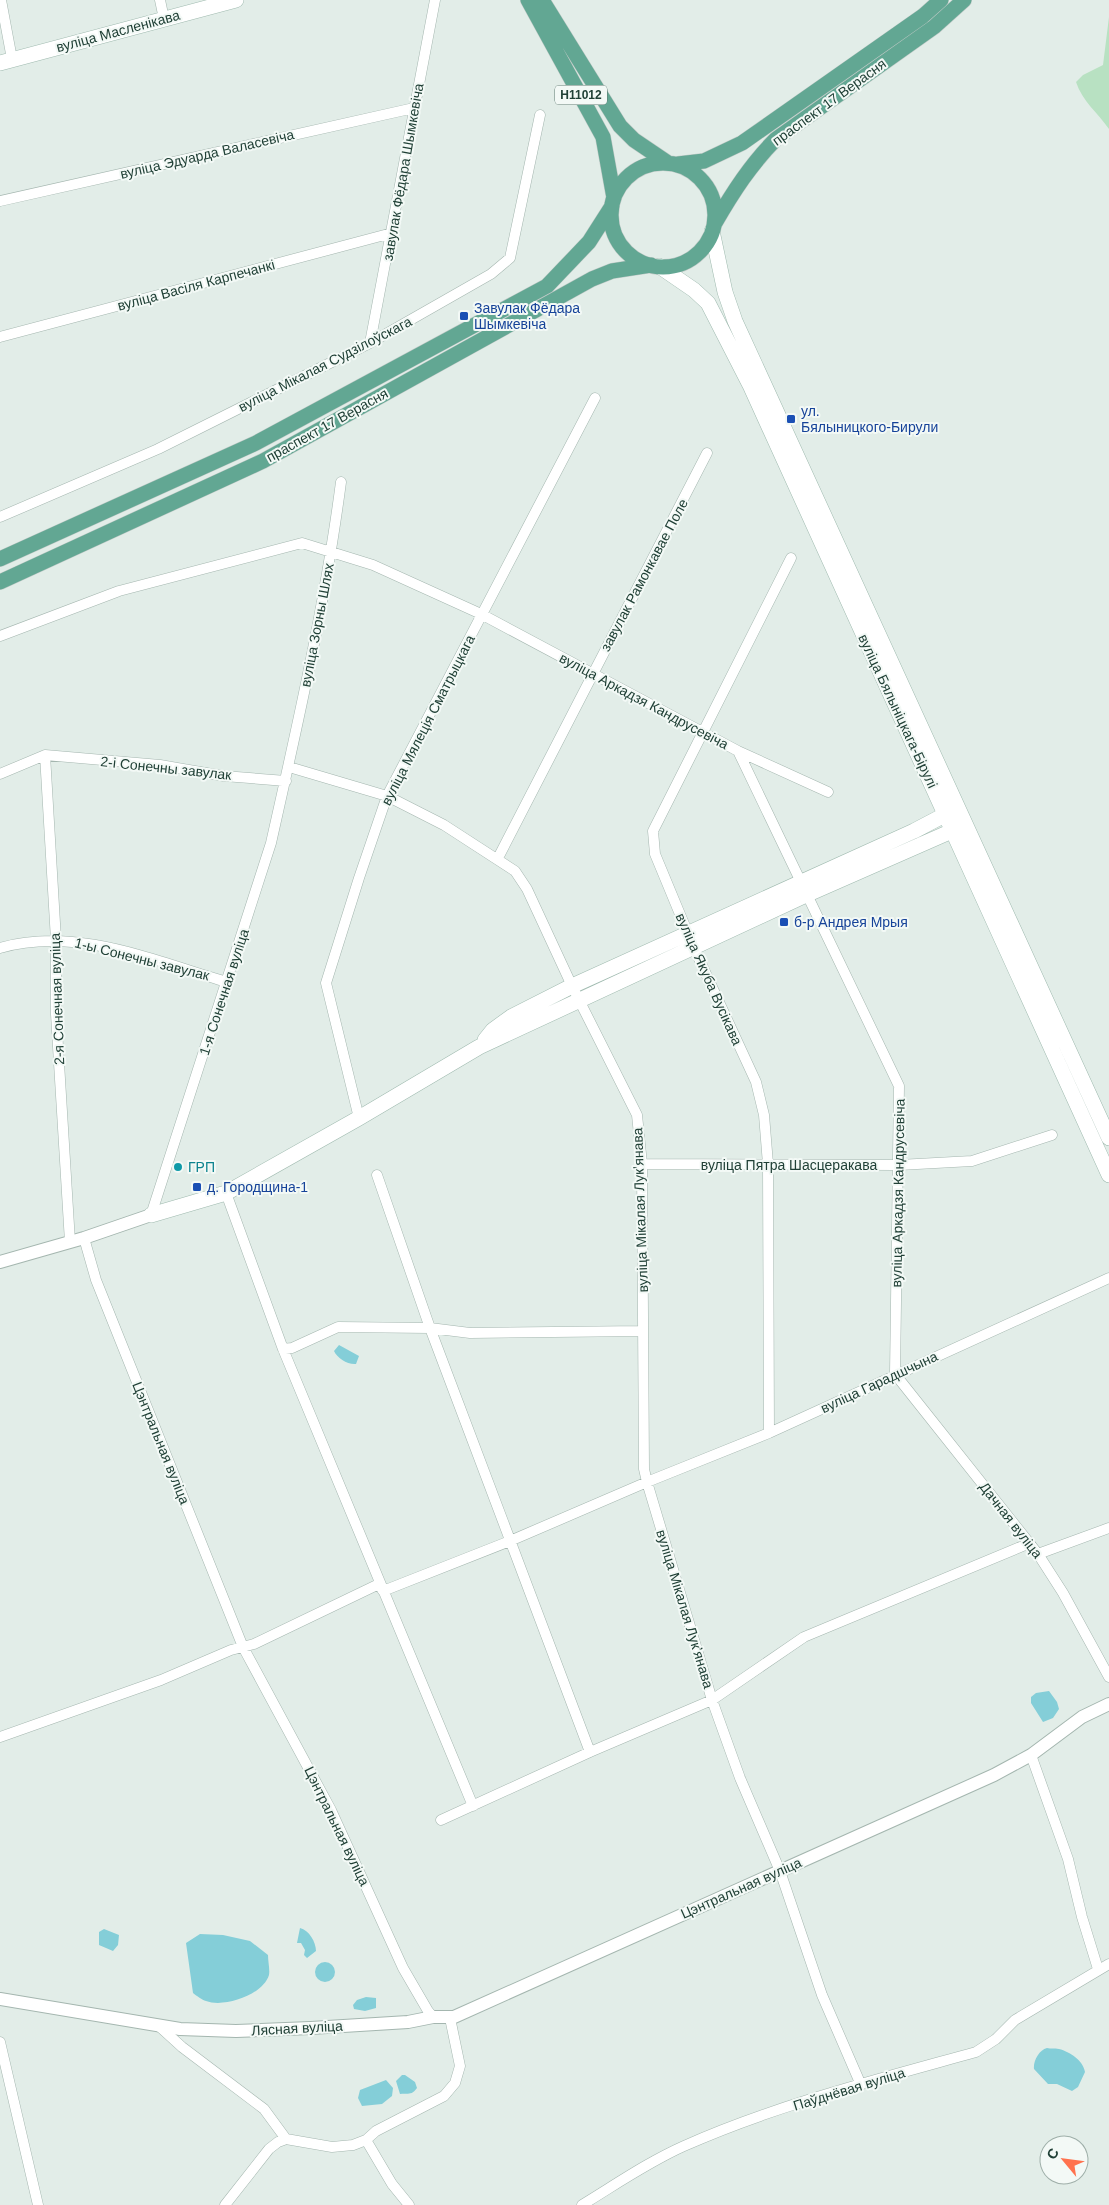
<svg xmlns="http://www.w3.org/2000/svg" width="1109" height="2205" font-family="Helvetica,sans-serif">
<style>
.green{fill:#b8e1c2}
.water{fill:#84ced8}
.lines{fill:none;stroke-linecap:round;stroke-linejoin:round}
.minor-casing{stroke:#a4b6af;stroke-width:11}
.tertiary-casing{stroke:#a4b6af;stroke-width:14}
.secondary-casing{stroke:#9fbaaf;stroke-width:16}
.primary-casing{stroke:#c1cac7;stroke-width:16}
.minor{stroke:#fff;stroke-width:10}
.tertiary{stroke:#fff;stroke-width:12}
.secondary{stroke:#fff;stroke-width:15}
.primary{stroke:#62a793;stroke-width:15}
.transit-dot{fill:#1a4fb4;stroke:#f3f9f6;stroke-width:2}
.culture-dot{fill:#0f9aa8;stroke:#f3f9f6;stroke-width:2}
.labels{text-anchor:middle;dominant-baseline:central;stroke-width:4;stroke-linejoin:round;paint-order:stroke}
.shield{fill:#f3f9f6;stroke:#5f7870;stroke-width:1}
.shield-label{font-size:12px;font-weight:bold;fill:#204036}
.street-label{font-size:14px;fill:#204036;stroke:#f3f9f6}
.transit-label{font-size:14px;fill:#164399;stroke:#f3f9f6;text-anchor:start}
.culture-label{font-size:14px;fill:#0d838f;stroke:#f3f9f6;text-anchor:start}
</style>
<rect width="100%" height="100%" fill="#e2ede8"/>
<path class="green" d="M1109 17V129C1098 113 1082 101 1076 82L1083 75 1103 65Z"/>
<path class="water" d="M339 1345 359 1356 356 1364C348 1365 337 1358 334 1351Z
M1049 1691 1057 1702 1059 1709 1053 1718 1043 1722 1031 1703V1697L1036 1693Z
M300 1928C309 1930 316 1942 316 1951L307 1958 304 1955 305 1950 301 1943H297Z
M104 1929 119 1935 118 1945 113 1951 99 1945V1932Z
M200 1934 223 1935 250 1941 268 1955C268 1961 270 1970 269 1975 263 1995 224 2008 206 2001 202 2000 197 1996 193 1993L186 1943Z
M315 1972a10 10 0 1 1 20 0a10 10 0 1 1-20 0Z
M366 1997 376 1998V2008L365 2011 354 2009 353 2005 357 2000Z
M1047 2048C1051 2049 1054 2048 1059 2049 1070 2052 1083 2060 1085 2072L1078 2087 1072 2091 1057 2084H1048L1034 2069C1033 2061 1039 2050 1047 2048Z
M402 2075H405L415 2082 417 2088C411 2096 408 2093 400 2094L396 2081Z
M386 2080 393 2088 392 2096 382 2104 362 2106 358 2098 360 2090Z"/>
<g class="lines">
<defs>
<path id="minor" d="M1 0 12 59
M160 0 164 19
M0 201 414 108
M0 337 392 233
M370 343 435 0
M0 517 158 449 370 343 491 274 510 258 540 115
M0 636 119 591 302 543 373 565 481 614 738 751 828 792
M738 751 899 1086 895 1374 1038 1554 1063 1593 1109 1677
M45 755 56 940V1014L70 1242
M289 767 387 796 444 825 515 871 527 889 572 986 637 1115 642 1164 644 1469 647 1482 712 1700 740 1778 780 1871 822 1995 861 2085
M0 774 45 755 160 765 224 776 286 781
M498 858 707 453
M0 948C76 926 154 961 227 982
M359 1118 326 983 359 878 387 796 595 398
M642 1164 899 1165 972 1161 1052 1135
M377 1175 430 1328 590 1752
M226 1193 283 1349 473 1806
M151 1215 271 843C298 723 325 604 341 482
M84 1238 96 1280 243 1647 331 1810 403 1968 428 2011 433 2017
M283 1349 292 1348 338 1327 430 1328 470 1333 643 1331
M769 1433 768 1164 764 1115 756 1082 694 948 655 854 653 831 791 558
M1038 1554 1109 1528
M0 1737 161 1680 231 1650 254 1644 379 1584 383 1591 510 1541 647 1482 769 1433 1109 1278
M1031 1755 1068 1859 1082 1917 1098 1969
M441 1820 590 1752 712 1700 804 1637 1030 1543
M160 2027 182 2047 264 2109 286 2139
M0 2042 38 2205
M286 2139 332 2147 353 2145 366 2140 376 2131 444 2096 455 2083 460 2066 450 2018
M366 2140 392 2184 409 2205
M225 2205 269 2149 278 2142 286 2139
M582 2205C615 2185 648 2162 684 2146 776 2105 879 2079 976 2052L996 2039 1015 2020 1109 1964"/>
<path id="tertiary" d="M0 1262 84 1238 151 1215
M0 1999 180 2029 236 2031 311 2028 408 2022 433 2017H454L994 1775 1031 1755 1082 1717 1109 1704"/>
<path id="secondary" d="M0 63 236 0
M712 231 725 292 735 321 1109 1138
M659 266 694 290 708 303 750 385 1109 1175
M485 1040 493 1030 511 1017 572 986 914 831 954 810
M151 1215 226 1193 359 1118 479 1047 806 895 961 827"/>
<path id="primary" d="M528 0 603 137 614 198
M542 0 620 126 634 140 668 163
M611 215a52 52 0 1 1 104 0a52 52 0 1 1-104 0Z
M678 164 704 161 742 143 923 16 941 0
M715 223C733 192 751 164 776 139L934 27 964 0
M0 559 256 443 547 286 589 242 612 206
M0 582 263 461 592 279 612 271 651 265"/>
</defs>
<use href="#minor" class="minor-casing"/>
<use href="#tertiary" class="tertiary-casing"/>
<use href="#secondary" class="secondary-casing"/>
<use href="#primary" class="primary-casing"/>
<use href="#minor" class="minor"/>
<use href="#tertiary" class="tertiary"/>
<use href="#secondary" class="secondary"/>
<use href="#primary" class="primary"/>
</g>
<g class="transit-dot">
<rect x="459" y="311" width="10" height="10" rx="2.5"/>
<rect x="786" y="414" width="10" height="10" rx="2.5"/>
<rect x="779" y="917" width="10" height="10" rx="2.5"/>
<rect x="192" y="1182" width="10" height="10" rx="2.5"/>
</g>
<circle class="culture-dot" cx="178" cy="1167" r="5"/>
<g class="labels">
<rect class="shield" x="555" y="85.5" width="52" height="19" rx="4"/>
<g class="shield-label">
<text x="581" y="95">Н11012</text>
</g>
<g class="street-label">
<text transform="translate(118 31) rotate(-15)">вуліца Масленікава</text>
<text transform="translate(829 102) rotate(-36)">праспект 17 Верасня</text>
<text transform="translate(207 154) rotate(-13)">вуліца Эдуарда Валасевіча</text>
<text transform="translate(403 172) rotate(-80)">завулак Фёдара Шымкевіча</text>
<text transform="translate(196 285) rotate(-15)">вуліца Васіля Карпечанкі</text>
<text transform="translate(325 364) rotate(-27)">вуліца Мікалая Судзілоўскага</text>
<text transform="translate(327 425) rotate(-29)">праспект 17 Верасня</text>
<text transform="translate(644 575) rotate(-62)">завулак Рамонкавае Поле</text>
<text transform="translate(317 625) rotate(-79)">вуліца Зорны Шлях</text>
<text transform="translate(644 701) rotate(28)">вуліца Аркадзя Кандрусевіча</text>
<text transform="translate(898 711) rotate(65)">вуліца Бялыніцкага-Бірулі</text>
<text transform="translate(428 720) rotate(-63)">вуліца Мялеція Сматрыцкага</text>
<text transform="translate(166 768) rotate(6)">2-і Сонечны завулак</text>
<text transform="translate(142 959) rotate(14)">1-ы Сонечны завулак</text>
<text transform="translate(709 979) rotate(66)">вуліца Якуба Вусікава</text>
<text transform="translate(224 992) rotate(-72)">1-я Сонечная вуліца</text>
<text transform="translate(57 999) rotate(-92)">2-я Сонечная вуліца</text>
<text x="789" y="1165">вуліца Пятра Шасцеракава</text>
<text transform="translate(898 1193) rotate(-89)">вуліца Аркадзя Кандрусевіча</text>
<text transform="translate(640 1210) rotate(-92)">вуліца Мікалая Лукʼянава</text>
<text transform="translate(879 1382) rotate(-25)">вуліца Гарадшчына</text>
<text transform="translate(161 1443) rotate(68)">Цэнтральная вуліца</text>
<text transform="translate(1011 1520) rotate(52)">Дачная вуліца</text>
<text transform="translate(685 1609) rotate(73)">вуліца Мікалая Лукʼянава</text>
<text transform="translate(337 1826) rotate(64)">Цэнтральная вуліца</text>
<text transform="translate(741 1888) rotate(-24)">Цэнтральная вуліца</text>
<text transform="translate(297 2028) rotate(-3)">Лясная вуліца</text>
<text transform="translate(849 2089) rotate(-17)">Паўднёвая вуліца</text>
</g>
<g class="transit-label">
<text x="474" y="308">Завулак Фёдара<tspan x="474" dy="16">Шымкевіча</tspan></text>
<text x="801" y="411">ул.<tspan x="801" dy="16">Бялыницкого-Бирули</tspan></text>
<text x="794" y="922">б-р Андрея Мрыя</text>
<text x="207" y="1187">д. Городщина-1</text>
</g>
<g class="culture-label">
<text x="188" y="1167">ГРП</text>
</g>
</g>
<g transform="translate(1064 2160) rotate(299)"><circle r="24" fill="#f3f9f6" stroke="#9fafa9"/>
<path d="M0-4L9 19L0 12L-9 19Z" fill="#ff724e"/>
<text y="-8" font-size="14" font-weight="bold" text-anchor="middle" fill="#204036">С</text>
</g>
</svg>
